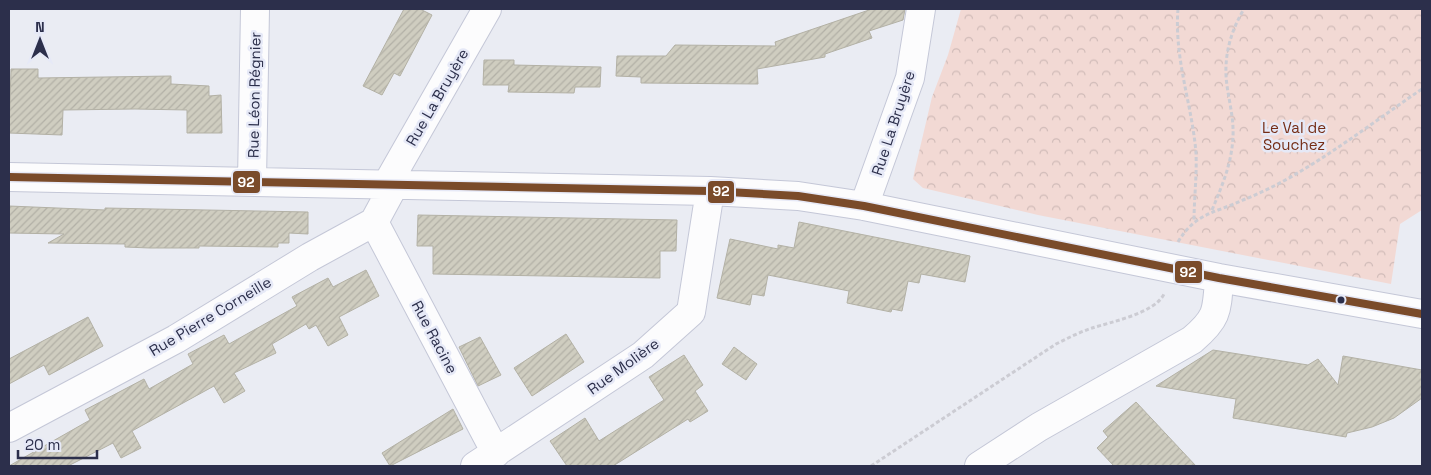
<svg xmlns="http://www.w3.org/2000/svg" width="1431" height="475" font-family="'Space Grotesk',sans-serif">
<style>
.park{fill:url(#park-crowns)}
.building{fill:url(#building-hatch);stroke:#b3b1a5}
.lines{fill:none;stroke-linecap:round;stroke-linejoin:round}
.minor-casing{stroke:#c4c7d7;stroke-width:30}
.path{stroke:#ccccd3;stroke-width:3;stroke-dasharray:4 2.5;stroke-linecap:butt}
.minor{stroke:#fcfcfd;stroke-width:28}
.bus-1-casing{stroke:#e6e9f7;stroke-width:11}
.bus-1{stroke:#7a4b2a;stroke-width:8}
.bus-dot{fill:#2c2f4b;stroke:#e6e9f7;stroke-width:2}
.labels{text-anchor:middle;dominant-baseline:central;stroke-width:5;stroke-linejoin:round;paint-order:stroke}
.street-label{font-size:15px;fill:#2c2f4b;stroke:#e6e9f7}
.park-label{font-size:15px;fill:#752d16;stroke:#e6e9f7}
.line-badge{stroke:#e6e9f7;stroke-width:2}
.badge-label{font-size:14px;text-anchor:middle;font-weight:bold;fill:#fff}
</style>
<defs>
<pattern id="park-crowns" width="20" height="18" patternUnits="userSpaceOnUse" patternTransform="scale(1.25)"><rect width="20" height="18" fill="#f2d9d4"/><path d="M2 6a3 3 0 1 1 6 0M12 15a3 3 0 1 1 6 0" fill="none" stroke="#d0bbb8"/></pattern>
<pattern id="building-hatch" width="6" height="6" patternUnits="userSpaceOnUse" patternTransform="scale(1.25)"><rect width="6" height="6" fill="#cfcdc0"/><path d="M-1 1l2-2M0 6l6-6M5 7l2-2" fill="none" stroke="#b2b0a6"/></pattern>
</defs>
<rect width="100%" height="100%" fill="#eaecf3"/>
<path class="park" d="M961 9H1422V210L1400 224 1391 284 1038 215 923 188 913 179 915 169 932 97 948 55Z"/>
<path class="building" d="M404 9H420L432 15 400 76 394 73 382 95 363 86Z
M872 9H905L903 20 869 31 872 38 825 54V57L757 69 758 84 641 83V77L616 76 617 56H666L675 45 776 46 775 42Z
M484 60H514V65L601 67 600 87H575L574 93 508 92 509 85H483Z
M11 69H38V78L171 76V84L209 86V96L221 95 222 133H187V110L135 109 63 110 62 135 9 133Z
M9 206 105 210V208L308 212V234L289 233V243H278V247L199 246V248H150L125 247V244L48 243 64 234 9 233Z
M418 215 677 220 676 251H660V278L433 274V246H417Z
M799 222 970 256 965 282 921 274 919 283 908 281 902 311 892 309 891 312 847 303 849 291 768 275 764 296 752 294 750 305 717 298 730 239 778 249V245L794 248Z
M366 270 379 296 339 317 348 335 339 340 328 346 316 325 309 329 306 324 272 344 276 353 234 373 245 391 224 403 214 386 132 431 141 448 121 458 113 443 68 466H9L90 420 85 410 144 379 149 389 193 364 188 354 224 335 229 344 297 306 292 297 328 278 333 287Z
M88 317 103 346 49 375 44 365 9 384V359Z
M566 334 584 362 532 396 514 368Z
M480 337 501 375 478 386 459 347Z
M734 347 757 364 746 380 722 364Z
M1213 350 1308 365 1318 359 1338 385 1343 356 1422 370V398L1394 418 1372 427 1347 433 1346 437 1233 418 1236 399 1156 386Z
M684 355 703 385 695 391 708 411 690 422 688 419 613 466H567L550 441 585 418 599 441 664 400 649 377Z
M1136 402 1196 466H1114L1097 448 1108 437 1103 431Z
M453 409 463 429 390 466 382 453Z"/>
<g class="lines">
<defs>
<path id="minor" d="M9 177 710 191 798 196 864 206 1219 278 1422 314
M252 181 255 9
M386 186 487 9
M864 206 910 78 921 9
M374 222 496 453
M9 428 176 339 310 257 374 222 394 185
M475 466 643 355 691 312 710 191
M979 466 1039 427 1192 340C1218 318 1217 311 1219 278"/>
</defs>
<use href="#minor" class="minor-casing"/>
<path class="path" d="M1178 9C1174 59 1192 104 1196 153 1197 175 1194 199 1194 222
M1212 210C1222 186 1232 163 1233 136 1234 115 1227 95 1226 75 1225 51 1232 29 1244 9
M1178 242C1195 213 1215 213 1243 200 1263 192 1283 182 1301 171 1343 146 1382 116 1422 89
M871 466 1056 344C1068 338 1080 332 1092 328 1111 322 1155 313 1164 294"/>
<use href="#minor" class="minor"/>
<defs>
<path id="bus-1" d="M9 177 710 191 798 196 864 206 1219 278 1422 314"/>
</defs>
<use href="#bus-1" class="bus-1-casing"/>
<use href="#bus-1" class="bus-1"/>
</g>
<circle class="bus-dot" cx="1341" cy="300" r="4.5"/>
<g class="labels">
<g class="street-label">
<text transform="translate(254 95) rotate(-89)">Rue Léon Régnier</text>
<text transform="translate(437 97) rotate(-60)">Rue La Bruyère</text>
<text transform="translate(893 123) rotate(-72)">Rue La Bruyère</text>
<text transform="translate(210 316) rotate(-31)">Rue Pierre Corneille</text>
<text transform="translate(435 337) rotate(62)">Rue Racine</text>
<text transform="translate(623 366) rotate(-36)">Rue Molière</text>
</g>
<g class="park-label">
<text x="1294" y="127">Le Val de<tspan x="1294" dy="17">Souchez</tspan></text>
</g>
</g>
<g class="line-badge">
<rect x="232" y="170" width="29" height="24" rx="5" fill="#7a4b2a"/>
<rect x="707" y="180" width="28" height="24" rx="5" fill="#7a4b2a"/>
<rect x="1174" y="260" width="29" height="24" rx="5" fill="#7a4b2a"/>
</g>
<g class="badge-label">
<text x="246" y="187">92</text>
<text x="721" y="196">92</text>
<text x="1188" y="277">92</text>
</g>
<rect width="1431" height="475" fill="none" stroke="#2c2f4b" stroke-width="20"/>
<g transform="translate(40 40)" stroke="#e6e9f7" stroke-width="4" paint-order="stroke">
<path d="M0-4L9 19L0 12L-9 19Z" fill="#2c2f4b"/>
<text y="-8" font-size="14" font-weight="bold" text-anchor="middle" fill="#2c2f4b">N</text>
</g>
<path d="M18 450v8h79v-8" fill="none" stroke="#2c2f4b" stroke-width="2.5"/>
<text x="25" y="450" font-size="15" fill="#2c2f4b" stroke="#e6e9f7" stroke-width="4" paint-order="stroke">20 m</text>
</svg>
